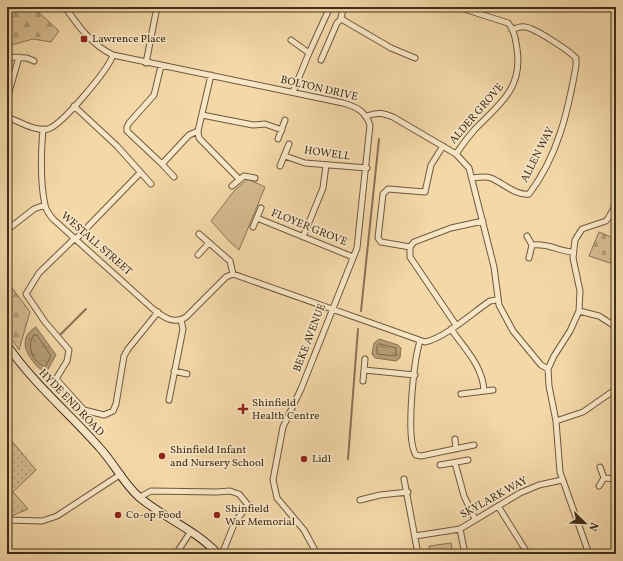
<svg xmlns="http://www.w3.org/2000/svg" width="623" height="561" font-family="Vollkorn,serif">
<style>
.forest{fill:url(#forest-firs);stroke:#8c7456}
.cemetery{fill:url(#cemetery-stones);stroke:#8c7456}
.park{fill:#d6bb90;stroke:#8c7456}
.garden{fill:url(#garden-dots);stroke:#8c7456}
.water{fill:url(#water-ripples);stroke:#887153}
.lines{fill:none;stroke-linecap:round;stroke-linejoin:round}
.shore{stroke:#7c664a;stroke-width:1}
.stream{stroke:#887153;stroke-width:2}
.street-casing{stroke:#6e583e;stroke-width:7}
.secondary-casing{stroke:#412e1b;stroke-width:9}
.street{stroke:#f8e6c6;stroke-width:5}
.secondary{stroke:#f8e6c6;stroke-width:7}
.poi-dot{fill:#8f2418;stroke:#f8e6c6;stroke-width:1.5}
.labels{text-anchor:middle;dominant-baseline:central;stroke-width:3.5;stroke-linejoin:round;paint-order:stroke}
.poi-label{font-size:11px;fill:#412e1b;stroke:#f8e6c6;text-anchor:start}
.street-label{font-size:11px;fill:#412e1b;stroke:#f8e6c6}
</style>
<defs>
<pattern id="forest-firs" width="22" height="20" patternUnits="userSpaceOnUse"><rect width="22" height="20" fill="#d6bb90"/><path d="M5 1l3.5 6h-7zM16 11l3.5 6h-7z" fill="#af9875"/></pattern>
<pattern id="cemetery-stones" width="16" height="16" patternUnits="userSpaceOnUse"><rect width="16" height="16" fill="#d6bb90"/><path d="M2 7V4a2 2 0 0 1 4 0v3zM10 15v-3a2 2 0 0 1 4 0v3z" fill="#af9875"/></pattern>
<pattern id="garden-dots" width="8" height="8" patternUnits="userSpaceOnUse"><rect width="8" height="8" fill="#d6bb90"/><path d="M2 2h.1M6 6h.1" fill="none" stroke="#af9875" stroke-width="1.8" stroke-linecap="round"/></pattern>
<pattern id="water-ripples" width="26" height="14" patternUnits="userSpaceOnUse"><rect width="26" height="14" fill="#b79e78"/><path d="M2 4q2-2 4 0t4 0M15 11q2-2 4 0t4 0" fill="none" stroke="#968162"/></pattern>
</defs>
<rect width="100%" height="100%" fill="#f4d8a8"/>
<filter id="stains"><feTurbulence type="fractalNoise" baseFrequency=".005" numOctaves="4"/><feColorMatrix values="0 0 0 0 .2 0 0 0 0 .09 0 0 0 0 .02 0 0 0 .5 -.17"/></filter>
<radialGradient id="worn" r=".72"><stop offset=".6" stop-color="#630" stop-opacity="0"/><stop offset="1" stop-color="#630" stop-opacity=".3"/></radialGradient>
<path class="forest" d="M7 7H33L59 31 51 42 33 39 8 46Z
M7 281 30 312 19 350 7 332Z"/>
<path class="cemetery" d="M599 232 616 239V265L589 256Z"/>
<path class="park" d="M248 179 265 187 239 250 230 242 211 221 234 191Z
M451 543 453 554H430L429 546Z"/>
<path class="garden" d="M7 435 36 470 13 492 28 509 7 518Z"/>
<path class="water" d="M36 327 56 355 47 371 43 372C30 360 14 340 36 327Z
M379 339 398 345 401 348 400 358 396 361 375 358 372 354 374 343Z"/>
<g class="lines">
<path class="shore" d="M34 335H37L51 356 45 367C32 361 26 346 34 335Z
M380 344 396 348V356L377 354V346Z"/>
<path class="stream" d="M361 311 379 139
M60 335 86 309
M348 459 358 329"/>
<defs>
<path id="street" d="M65 7C78 26 92 45 113 55L343 103C357 107 365 111 370 125L357 248 301 389 283 427 273 480 277 498 304 530 317 554
M344 7 341 17 343 20 391 48 415 58
M291 40 309 53 293 92
M309 53 330 7
M9 57 27 58 34 61
M321 60 337 23 342 18
M146 63 157 7
M161 66 154 95 129 123 127 127V131L162 164 189 135 198 131
M211 75 198 131 199 138 239 179
M7 99 19 57
M74 106 117 146 151 184
M202 115 253 125 265 124 282 130
M367 116C377 112 383 113 393 117L456 154 469 168 494 267 499 305 513 331 541 365 548 369
M7 117C18 121 36 132 48 129 62 125 108 70 113 55
M43 129C41 153 40 182 45 205 46 211 50 215 53 219L153 309C163 317 174 325 186 317L226 277 233 274 425 342C445 338 472 313 490 301L497 300
M278 139 285 120
M456 154C462 145 468 137 475 129 500 104 523 88 517 49 516 40 514 29 508 23L458 7
M285 156 305 163 367 168
M162 164 174 177
M280 166 289 144
M473 178C479 177 486 176 491 178 503 183 516 196 529 194 558 156 568 111 576 66V58C568 50 535 28 525 27 520 26 516 28 512 30
M232 186 244 176 255 178
M257 218 353 257
M253 227 261 208
M7 230 34 209 45 205
M199 234 230 261 233 274
M527 236 532 245 529 258
M303 237 323 188 326 165
M75 238 39 273 26 294 45 322 69 350 67 361 56 379 84 410 104 415 113 411 116 404 124 356 128 349 158 312
M76 239 140 173
M532 245C550 243 557 251 573 252
M410 247 381 242 378 238 383 194 388 189 425 192 431 165 443 146
M198 255 208 244
M579 311 599 316 616 327
M456 325 410 257V247L414 242 451 228 483 221
M451 329C464 348 483 366 484 391
M420 341C414 360 405 439 416 455L421 456 474 445
M364 370 415 375
M174 371 187 374
M363 381 365 359
M461 394 493 390
M169 400 183 329 181 320
M556 421 583 412 616 389
M455 439 456 449
M455 463 464 496 475 519
M440 465 468 460
M600 467 604 478 616 479
M404 479 418 554
M599 486 604 478
M140 497 151 491 217 492 230 491 239 494 248 505 235 522 222 554
M360 500 380 495 408 492
M498 506 528 554
M7 520 42 521 57 516 121 474
M460 529 465 554
M415 536 460 529 520 493 539 485 562 480
M176 554 191 531
M589 554 560 472 556 421 549 386 548 369 554 356 570 331 579 311 580 291 573 258 575 240 582 229 606 221 609 217 614 208 616 188"/>
<path id="secondary" d="M7 345C33 383 69 413 99 447 114 463 123 483 139 497 164 518 196 530 218 554"/>
</defs>
<use href="#street" class="street-casing"/>
<use href="#secondary" class="secondary-casing"/>
<use href="#street" class="street"/>
<use href="#secondary" class="secondary"/>
</g>
<g class="poi-dot">
<rect x="80" y="35" width="8" height="8" rx="2"/>
<path d="M241 403h4v4h4v4h-4v4h-4v-4h-4v-4h4z"/>
<circle cx="162" cy="456" r="4"/>
<circle cx="304" cy="459" r="4"/>
<circle cx="118" cy="515" r="4"/>
<circle cx="217" cy="515" r="4"/>
</g>
<g class="labels">
<g class="poi-label">
<text x="92" y="39">Lawrence Place</text>
<text x="252" y="403">Shinfield<tspan x="252" dy="13">Health Centre</tspan></text>
<text x="170" y="450">Shinfield Infant<tspan x="170" dy="13">and Nursery School</tspan></text>
<text x="312" y="459">Lidl</text>
<text x="225" y="509">Shinfield<tspan x="225" dy="13">War Memorial</tspan></text>
<text x="126" y="515">Co-op Food</text>
</g>
<g class="street-label">
<text transform="translate(319 89) rotate(13)">BOLTON DRIVE</text>
<text transform="translate(477 114) rotate(-49)">ALDER GROVE</text>
<text transform="translate(327 154) rotate(8)">HOWELL</text>
<text transform="translate(538 155) rotate(-63)">ALLEN WAY</text>
<text transform="translate(309 228) rotate(22)">FLOYER GROVE</text>
<text transform="translate(96 244) rotate(41)">WESTALL STREET</text>
<text transform="translate(310 338) rotate(-69)">BEKE AVENUE</text>
<text transform="translate(71 403) rotate(46)">HYDE END ROAD</text>
<text transform="translate(494 498) rotate(-29)">SKYLARK WAY</text>
</g>
</g>
<rect width="623" height="561" fill="none" stroke="#f4d8a8" stroke-width="24"/>
<rect x="8" y="8" width="607" height="545" fill="none" stroke="#412e1b" stroke-width="2"/>
<rect x="12" y="12" width="599" height="537" fill="none" stroke="#412e1b"/>
<g transform="translate(585 523) rotate(113)" stroke="#f8e6c6" stroke-width="3" paint-order="stroke">
<path d="M0-3L7 15L0 10L-7 15Z" fill="#412e1b"/>
<text y="-6" font-size="11" font-weight="bold" text-anchor="middle" fill="#412e1b">N</text>
</g>
<rect width="100%" height="100%" filter="url(#stains)"/>
<rect width="100%" height="100%" fill="url(#worn)"/>
</svg>
